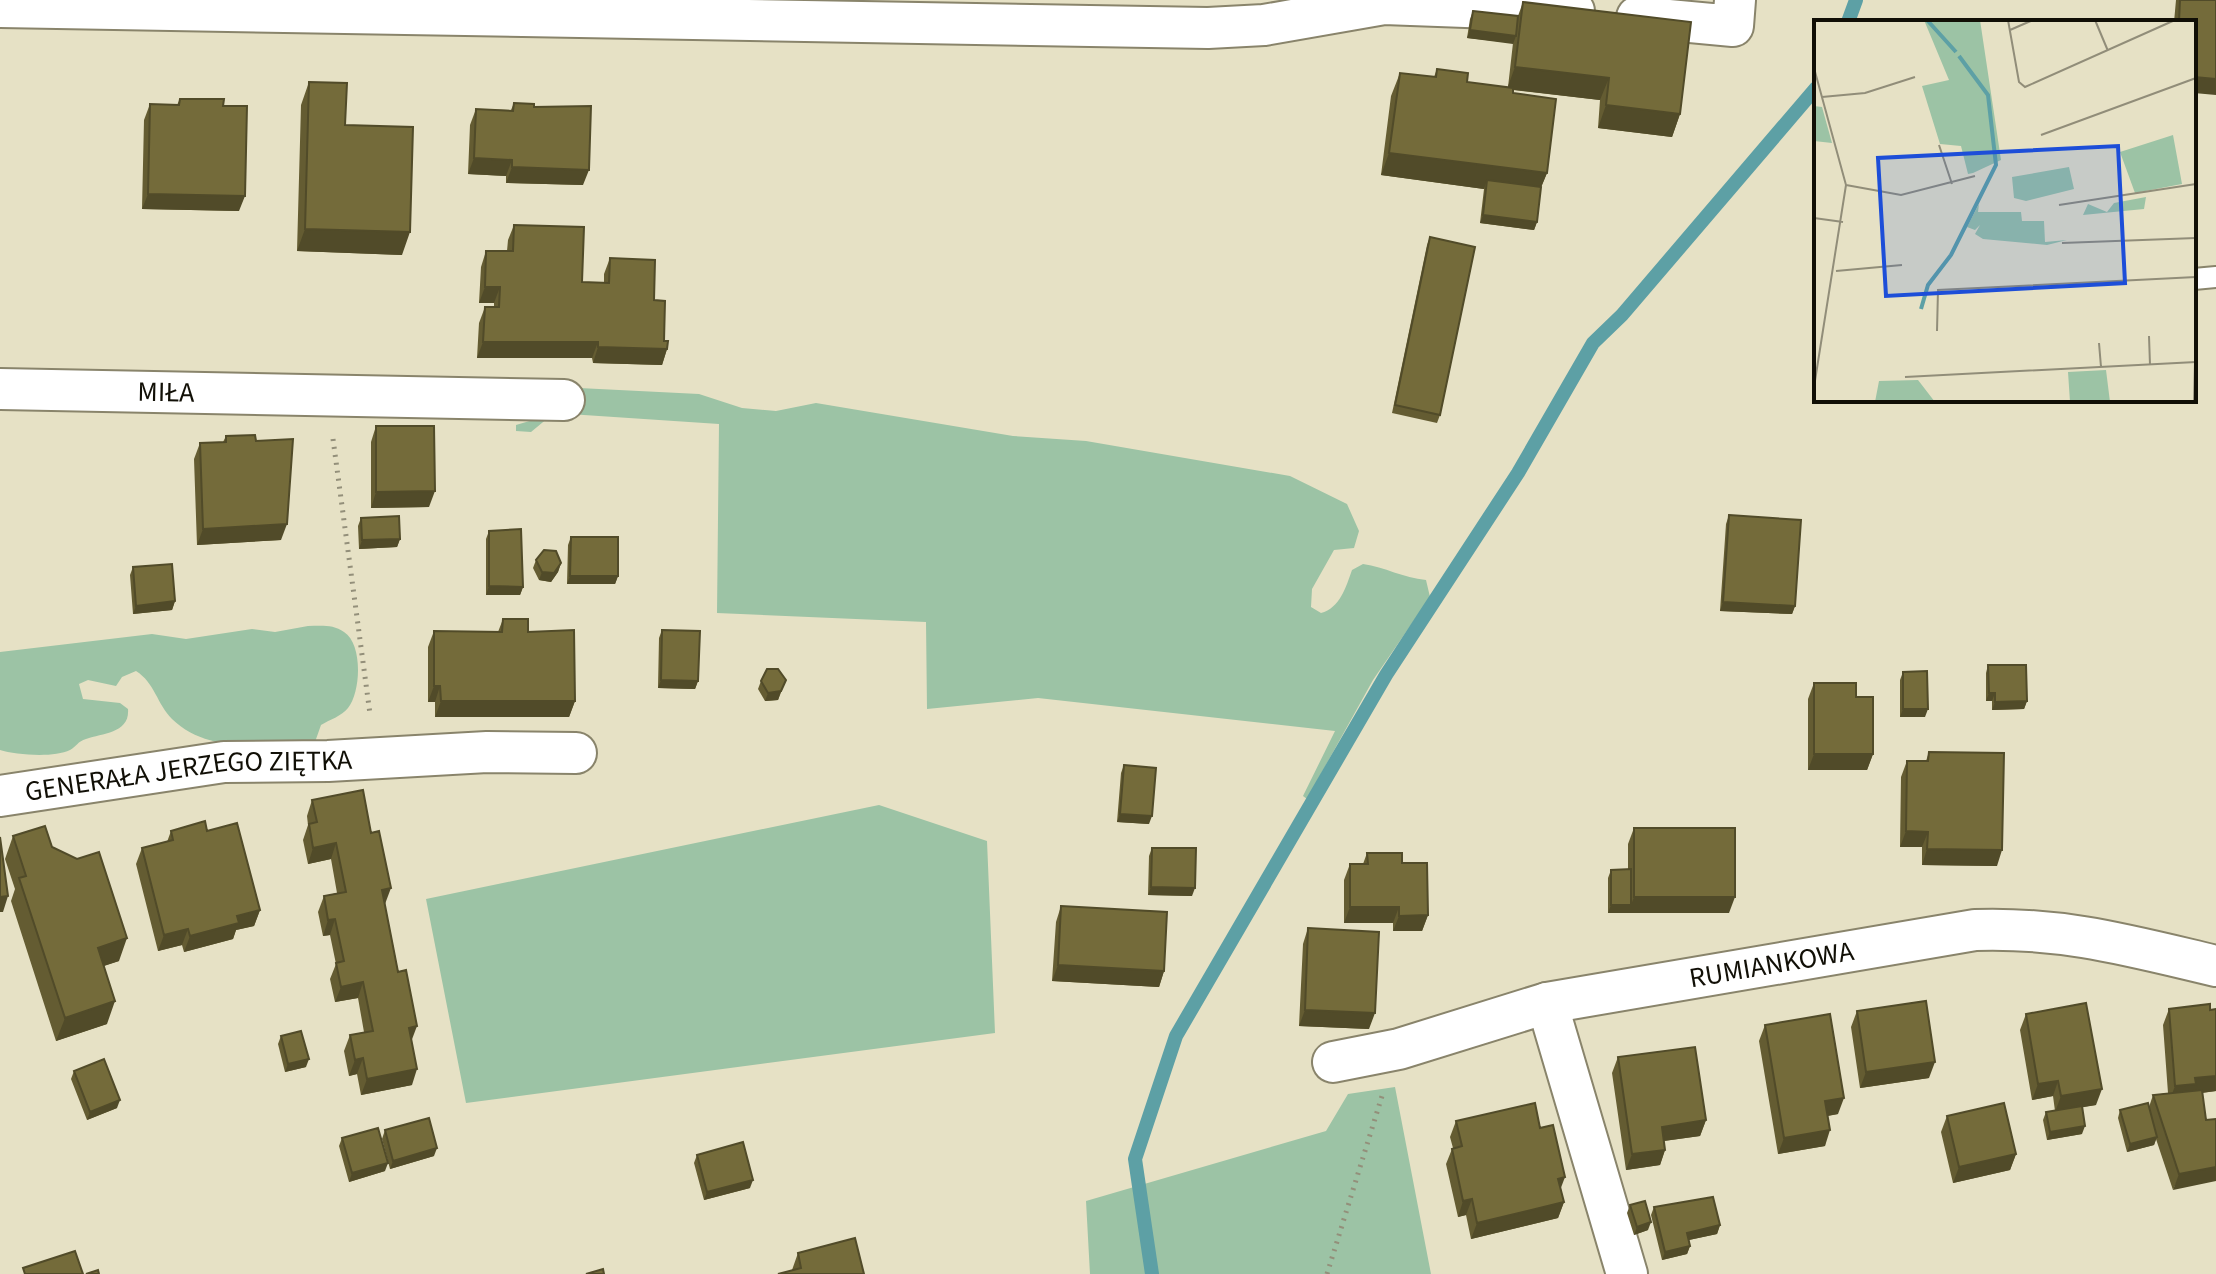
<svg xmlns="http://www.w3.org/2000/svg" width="2216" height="1274" font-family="'Source Sans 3',sans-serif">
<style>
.green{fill:#9cc3a5}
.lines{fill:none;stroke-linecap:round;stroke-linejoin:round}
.stream{stroke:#5da0a5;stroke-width:14}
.lane-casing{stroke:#89846b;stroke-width:24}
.street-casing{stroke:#89846b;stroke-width:44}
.path{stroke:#938f7a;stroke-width:5;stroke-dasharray:2 6;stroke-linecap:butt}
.lane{stroke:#fff;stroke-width:20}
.street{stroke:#fff;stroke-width:40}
.wall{fill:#645c32}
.shaded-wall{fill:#514b29}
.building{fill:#746b3a;stroke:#514b29;stroke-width:2}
.labels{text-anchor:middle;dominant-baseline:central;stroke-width:7;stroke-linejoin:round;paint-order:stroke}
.street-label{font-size:28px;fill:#110f06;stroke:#e6e1c5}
.inset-river{fill:none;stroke:#5da0a5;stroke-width:4}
.inset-road{fill:none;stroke:#918d79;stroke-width:2}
.view{fill:#1d4ed8;fill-opacity:0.15;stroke:#1d4ed8;stroke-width:4}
.inset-edge{fill:none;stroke:#110f06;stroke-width:4}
</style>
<rect width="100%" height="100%" fill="#e6e1c5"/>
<path class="green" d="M579 388 699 394 742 408 776 411 816 403 1013 436 1086 441 1290 476 1347 504 1359 531 1354 548 1334 550 1312 589 1311 607 1321 613C1340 608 1346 587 1352 570L1363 564C1385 567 1403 578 1426 580L1430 597 1373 680 1307 799 1303 796 1335 731 1038 698 927 709 926 622 717 613 719 424 554 413 531 432 516 431V425L543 417Z
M308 626C320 626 333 624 344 632 363 644 361 692 348 708 342 716 329 720 321 725L315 742C269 745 209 755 172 719 157 704 155 683 136 671L122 677 116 686 88 680 79 684 83 699 120 703 128 709C130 733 103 733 86 739 78 741 76 747 70 750 54 758 16 755 0 750V652L152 634 186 639 252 629 275 632Z
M879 805 987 841 995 1033 466 1103 426 899Z
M1395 1087 1431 1274H1090L1086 1201 1326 1131 1348 1094Z"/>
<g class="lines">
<path class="stream" d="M1848 22 1856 0
M1152 1274 1135 1159 1176 1036 1386 675 1518 473 1593 343 1622 315 1816 88"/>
<defs>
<path id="lane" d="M2194 279 2216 277"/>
<g id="street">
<path d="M0 7 1208 28 1264 25 1384 4 1574 11"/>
<path d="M1637 17 1733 26 1735 0"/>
<path id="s1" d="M0 389 564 400"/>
<path id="s2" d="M0 796 224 762 328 761 487 752 576 753"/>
<path d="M1547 1003 1627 1274"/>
<path id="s3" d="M1333 1062 1399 1049 1547 1003 1975 930C2064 927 2131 946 2216 966"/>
</g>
</defs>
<use href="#lane" class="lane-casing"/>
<use href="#street" class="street-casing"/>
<path class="path" d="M333 439 370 714
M1327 1274 1382 1096"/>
<use href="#lane" class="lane"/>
<use href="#street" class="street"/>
</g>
<path class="wall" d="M2176 0H2216L2194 22H2174Z
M1523 2 1680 114 1672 137 1598 128 1600 100 1513 90V93L1547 173 1541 187 1537 222 1534 230 1480 223 1484 189 1381 175 1391 96 1400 73 1434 77 1437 69 1467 82 1508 87 1513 43 1467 38 1470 19 1473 11 1518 16Z
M309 82 345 125 402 255 297 251 301 105Z
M180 99 223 106 239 211 142 209 144 120 150 104 177 105Z
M514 103 534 107 583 185 506 183V176L468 174 470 125 476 109 511 110Z
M514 225 582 282 604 283V274L610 258 654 300 664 341 667 349 662 365 593 363 592 358H477L479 323 485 307H494V303H479L481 267 486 251H507L508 240Z
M1430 237 1440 415 1437 423 1392 413 1427 245Z
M376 426 429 507 371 508V442Z
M226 436 256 441 281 540 197 545 194 459 200 443 223 442Z
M1729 515 1795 606 1792 614 1720 611 1726 524Z
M361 518 400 539 397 547 359 549 358 526Z
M489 531 523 587 520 595H486V539Z
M571 537 618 576 615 584H567L568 545Z
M536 560 561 563 558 572 551 582 539 580 533 568Z
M133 567 175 601 172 610 133 614 130 575Z
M503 619 528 632 575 701 569 717H435V702H428V647L434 631 498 632Z
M662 630 698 681 695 689 658 688 659 638Z
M1988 665 2027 701 2024 709 1992 710V701H1986V673Z
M1903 672 1925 717H1900V680Z
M786 680 778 700 765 701 758 689 761 681Z
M1814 683 1856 697 1873 754 1867 770H1808V699Z
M1929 752 1997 866 1922 865V847H1900L1901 777 1907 761H1926Z
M1124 765 1149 824 1117 822 1121 773Z
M312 800 385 904 412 1041V1085L361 1095 357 1074 349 1076 344 1051 350 1035 364 1032 358 998 335 1002 330 979 336 964 330 935 323 936 318 912 324 896 337 893 331 859 308 864 303 840 308 825 307 816Z
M1634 828 1729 913H1608V878L1611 870H1628V844Z
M171 831H207L260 910 254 926 236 930 233 939 184 952 182 945 158 951 136 864 142 848 167 842Z
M13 836 52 847 119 961 103 966 107 1024 56 1041 11 901 15 889 5 859Z
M1152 848 1192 896 1148 895 1149 856Z
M1367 853 1402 863 1428 915 1422 931H1393V923H1344V880L1350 864H1363Z
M1061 906 1164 971 1159 987 1052 981 1056 922Z
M1308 928 1369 1029 1299 1026 1303 944Z
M2169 1009H2216V1091L2202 1093 2206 1120 2173 1190 2156 1139 2154 1145 2127 1152 2118 1118 2120 1110 2149 1107 2153 1095 2168 1093 2163 1025Z
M1857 1011 1929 1078 1860 1088 1851 1027Z
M2026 1014 2096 1105 2082 1107V1134L2047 1140 2043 1120 2046 1112 2055 1111 2053 1096 2032 1100 2020 1030Z
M1765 1025 1838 1114 1828 1116 1825 1146 1778 1154 1759 1041Z
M281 1036 306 1067 285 1072 278 1044Z
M1618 1057 1706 1120 1700 1136 1664 1141 1665 1150 1660 1165 1626 1170 1612 1073Z
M74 1071 117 1108 87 1120 71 1079Z
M1947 1116 2016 1154 2010 1170 1953 1183 1941 1132Z
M1456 1121 1540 1128 1561 1189 1564 1202 1558 1218 1471 1239 1466 1215 1458 1217 1446 1164 1452 1149 1453 1148 1450 1137Z
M385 1130 434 1156 390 1169 382 1139Z
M342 1138 385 1171 349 1182 339 1146Z
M697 1155 750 1188 704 1200 694 1163Z
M1630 1205 1648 1230 1634 1235 1627 1213Z
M1654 1207 1720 1225 1717 1234 1689 1240 1690 1246 1687 1254 1662 1260 1651 1215Z
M798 1253 864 1274 792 1270Z"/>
<path class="shaded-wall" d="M1470 30 1516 36 1513 44 1467 38Z
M1515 67 1609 78 1600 100 1507 89Z
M2194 77 2216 79V95L2194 93Z
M1606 105 1680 114 1672 137 1598 128Z
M1389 153 1547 173 1538 195 1487 180 1484 189 1381 175Z
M474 158 512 160 506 176 468 174Z
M512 167 589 170 583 185 506 183Z
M148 194 245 196 239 211 142 209Z
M1483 215 1537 222 1534 230 1480 223Z
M305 229 410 232 402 255 297 251Z
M485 287H500L494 303H479Z
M483 342H598L592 358H477Z
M598 347 667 349 662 365 593 363Z
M435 491 429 507 371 508 376 492Z
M287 524 281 540 197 545 203 529Z
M400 539 397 547 359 549 362 540Z
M561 563 558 572 551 582 539 580 542 572Z
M570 576H618L615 584H567Z
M489 586 523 587 520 595H486Z
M175 601 172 610 133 614 136 606Z
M1723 602 1795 606 1792 614 1720 611Z
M661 680 698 681 695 689 658 688Z
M434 686H440L435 702H428Z
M781 691 778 700 765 701 768 693Z
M1989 693H1995L1992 701H1986Z
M441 701H575L569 717H435Z
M2027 701 2024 709 1992 710 1995 702Z
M1903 709H1928L1925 717H1900Z
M1814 754H1873L1867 770H1808Z
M1120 814 1152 816 1149 824 1117 822Z
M1906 831 1928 832 1922 847H1900Z
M336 843 331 859 308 864 313 848Z
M1927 849 2002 850 1997 866 1922 865Z
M1151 887 1195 888 1192 896 1148 895Z
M391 888 385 904 382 890Z
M8 896 3 912H0V897Z
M1634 897H1735L1729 913H1608L1611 905H1631Z
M1350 907H1399L1393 923H1344Z
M260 910 254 926 236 930 233 939 184 952 190 936 237 916Z
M1428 915 1422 931H1393L1399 916Z
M335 919 330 935 323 936 328 920Z
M188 929 182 945 158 951 164 935Z
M127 938 119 961 89 971 98 948Z
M1058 965 1164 971 1159 987 1052 981Z
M363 982 358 998 335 1002 341 987Z
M115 1001 107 1024 56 1041 65 1018Z
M1305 1010 1375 1013 1369 1029 1299 1026Z
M417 1026 411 1042 409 1028Z
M363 1058 357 1074 349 1076 355 1060Z
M309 1059 306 1067 285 1072 288 1064Z
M1935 1062 1929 1078 1860 1088 1866 1072Z
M417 1069 412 1085 361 1095 367 1079Z
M2216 1076V1091L2192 1094 2169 1102 2175 1086 2195 1078Z
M2058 1081 2053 1096 2032 1100 2038 1084Z
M2102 1089 2096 1105 2055 1112 2061 1096Z
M1844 1098 1838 1114 1820 1117 1825 1101Z
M120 1100 117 1108 87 1120 90 1112Z
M1706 1120 1700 1136 1656 1142 1662 1127Z
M2085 1126 2082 1134 2047 1140 2050 1132Z
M1830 1130 1825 1146 1778 1154 1784 1138Z
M2157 1137 2154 1145 2127 1152 2130 1144Z
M437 1148 434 1156 390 1169 393 1161Z
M1665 1150 1660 1165 1626 1170 1632 1154Z
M2016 1154 2010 1170 1953 1183 1959 1167Z
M388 1163 385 1171 349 1182 352 1173Z
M2216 1167V1181L2173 1190 2179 1174Z
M1565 1177 1559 1193 1558 1179Z
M753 1180 750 1188 704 1200 707 1192Z
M1472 1199 1466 1215 1458 1217 1463 1201Z
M1564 1202 1558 1218 1471 1239 1477 1223Z
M1651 1222 1648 1230 1634 1235 1637 1227Z
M1720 1225 1717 1234 1684 1241 1687 1233Z
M1690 1246 1687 1254 1662 1260 1665 1252Z"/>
<path class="building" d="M2180 0H2216V79L2194 77V22H2179Z
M1523 2 1691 22 1680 114 1606 105 1609 78 1515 67Z
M1473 11 1518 16 1516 36 1470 30Z
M1437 69 1468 73 1467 82 1513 88V93L1556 99 1547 173 1389 153 1400 73 1436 77Z
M309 82 347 83 345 125 413 127 410 232 305 229Z
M180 99H224L223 106H247L245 196 148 194 150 104 179 105Z
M514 103 534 104V107L591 106 589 170 512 167V160L474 158 476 109 513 111Z
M1487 180 1541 187 1537 222 1483 215Z
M514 225 584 227 582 282 609 283 610 258 655 260 654 300 665 301 664 341H668L667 349 598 347V342H483L485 307H499L500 287H485L486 251H513Z
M1430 237 1475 247 1440 415 1395 405Z
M376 426H434L435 491 376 492Z
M255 435 256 441 293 439 287 524 203 529 200 443 226 442V436Z
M1729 515 1801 520 1795 606 1723 602Z
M399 516 400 539 362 540 361 518Z
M521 529 523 587 489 586V531Z
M571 537H618V576H570Z
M544 550 556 551 561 563 554 573 542 572 536 560Z
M172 564 175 601 136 606 133 567Z
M503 619H528V632L574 630 575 701H441L440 686H434V631L502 632Z
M662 630 700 631 698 681 661 680Z
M1988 665H2026L2027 701 1995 702V693H1989Z
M767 669H778L786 680 781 691 768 693 761 681Z
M1927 671 1928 709H1903V672Z
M1814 683H1856V697H1873V754H1814Z
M1929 752 2004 753 2002 850 1927 849 1928 832 1906 831 1907 761H1928Z
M1124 765 1156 768 1152 816 1120 814Z
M363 790 371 833 379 831 391 888 382 890 398 972 406 970 417 1026 409 1028 417 1069 367 1079 363 1058 355 1060 350 1035 373 1031 363 982 341 987 336 963 344 961 335 919 328 920 324 896 346 892 336 843 313 848 309 824 317 822 312 800Z
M205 821 207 831 237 823 260 910 237 916 239 923 190 936 188 929 164 935 142 848 173 840 171 831Z
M45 826 52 847 77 859 99 852 127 938 98 948 115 1001 65 1018 19 878 26 876 13 836Z
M1634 828H1735V897H1634Z
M0 837 8 896 0 897Z
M1152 848H1196L1195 888 1151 887Z
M1367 853H1402V863H1427L1428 915 1399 916V907H1350V864H1368Z
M1631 869V905H1611V870Z
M1061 906 1167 912 1164 971 1058 965Z
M1308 928 1379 932 1375 1013 1305 1010Z
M1926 1001 1935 1062 1866 1072 1857 1011Z
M2086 1003 2102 1089 2061 1096 2058 1081 2038 1084 2026 1014Z
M2210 1004V1010L2216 1009V1076L2195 1078 2196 1084 2175 1086 2169 1009Z
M1830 1014 1844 1098 1825 1101 1830 1130 1784 1138 1765 1025Z
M301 1031 309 1059 288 1064 281 1036Z
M1695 1047 1706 1120 1662 1127 1665 1150 1632 1154 1618 1057Z
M104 1059 120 1100 90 1112 74 1071Z
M2202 1090 2206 1120 2216 1119V1167L2179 1174 2153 1095Z
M1535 1103 1540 1128 1553 1125 1565 1177 1558 1179 1564 1202 1477 1223 1472 1199 1463 1201 1452 1149 1462 1146 1456 1121Z
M2004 1103 2016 1154 1959 1167 1947 1116Z
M2148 1103 2157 1137 2130 1144 2120 1110Z
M2082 1106 2085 1126 2050 1132 2046 1112Z
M429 1118 437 1148 393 1161 385 1130Z
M378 1128 388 1163 352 1173 342 1138Z
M743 1142 753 1180 707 1192 697 1155Z
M1713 1197 1720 1225 1687 1233 1690 1246 1665 1252 1654 1207Z
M1645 1201 1651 1222 1637 1227 1630 1205Z
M855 1238 864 1274H778L801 1268 798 1253Z
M75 1251 83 1274H25L23 1268Z
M603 1269 604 1274H586Z
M98 1270 99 1274H86Z"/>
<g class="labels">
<g class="street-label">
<text stroke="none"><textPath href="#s1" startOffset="166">MIŁA</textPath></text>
<text stroke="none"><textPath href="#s2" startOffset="190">GENERAŁA JERZEGO ZIĘTKA</textPath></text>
<text stroke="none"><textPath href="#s3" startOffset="450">RUMIANKOWA</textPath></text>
</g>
</g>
<g transform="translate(1814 20)">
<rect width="382" height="382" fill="#e6e1c5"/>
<path d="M110 0H166L187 140 159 153 154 154 147 126 126 124 108 66 135 60ZM0 86 8 87 18 123 0 121ZM359 115 368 164 321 173 306 132ZM255 147 260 169 212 181 200 178 198 157ZM332 177 330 189 269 195 274 184 293 192 300 183ZM165 184 164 192H207L208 201H230L231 222 253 220 233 225 169 219 161 214 166 205 161 210 153 207ZM292 350 296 382H256L254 352ZM104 360 121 382H61L65 361Z" fill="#9cc3a5"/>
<path class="inset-river" d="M113 0 142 32M107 289 114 265 137 235 182 145 174 75 145 36"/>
<path class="inset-road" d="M194 0 205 62 211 67 361 0M281 0 294 31M196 10 219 0M0 48 32 165 0 367M8 77 51 73 101 57M227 115 382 58M125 125 138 164M32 165 87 175 161 156M245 185 382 164M0 198 29 202M248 223 382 218M22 251 88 245M123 311 124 270 382 257M335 316 336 345M285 323 287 347M91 357 382 342M380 382 381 342"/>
<path class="view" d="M304 126 311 263 72 276 64 138Z"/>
<rect width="382" height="382" class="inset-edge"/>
</g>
</svg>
